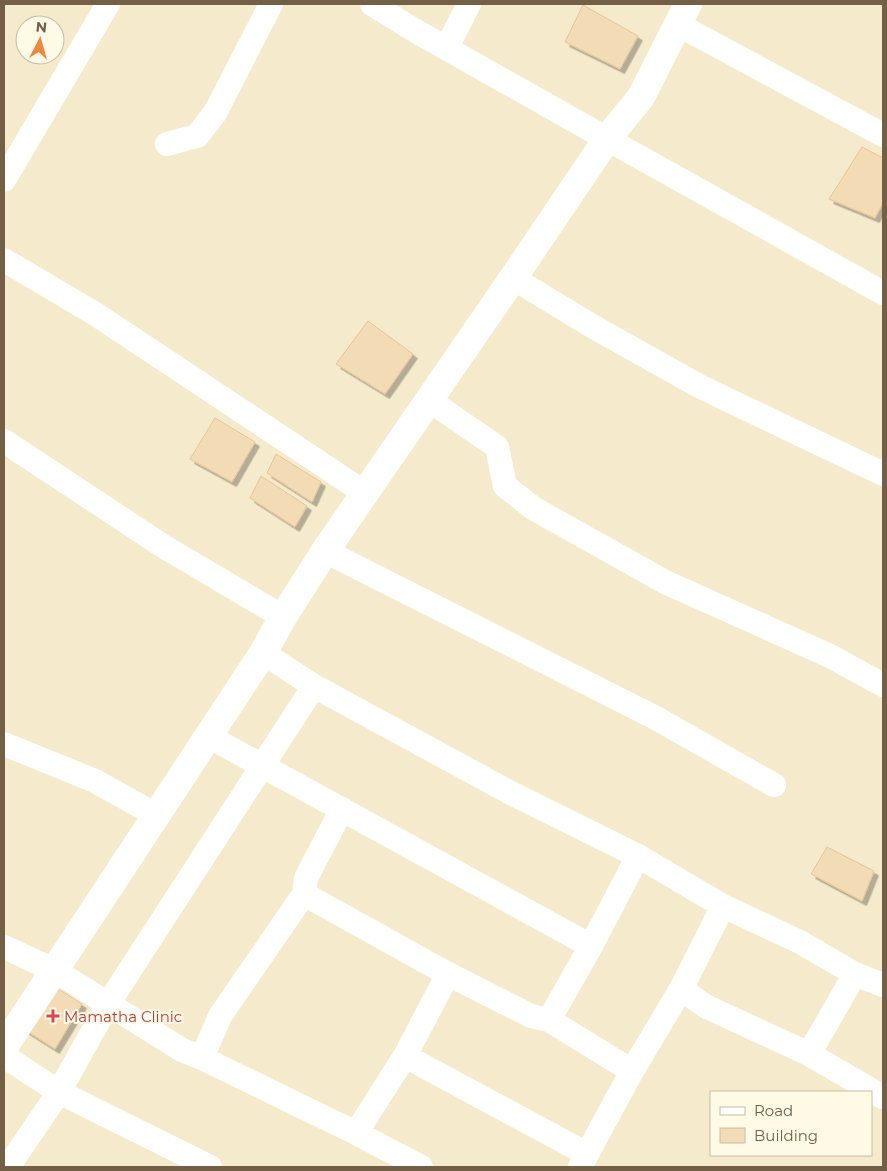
<svg xmlns="http://www.w3.org/2000/svg" width="887" height="1171" font-family="Montserrat,sans-serif">
<style>
.residential{fill:#f5ebcc;fill-rule:evenodd}
.building{fill:#f3dbb5;stroke:#e6c595;filter:url(#shadow)}
.lines{fill:none;stroke-linecap:round;stroke-linejoin:round}
.minor{stroke:#fff;stroke-width:24}
.secondary{stroke:#fff;stroke-width:28}
.health-dot{fill:#e0444e;stroke:#fffae5;stroke-width:2}
.labels{text-anchor:middle;dominant-baseline:central;stroke-width:4;stroke-linejoin:round;paint-order:stroke}
.health-label{font-size:15px;fill:#be3a42;stroke:#fffae5;text-anchor:start}
</style>
<defs>
<filter id="shadow"><feDropShadow dx="4.5" dy="4.5" stdDeviation="0" flood-color="#0004"/></filter>
</defs>
<rect width="100%" height="100%" fill="#fdf7de"/>
<path class="residential" d="M4 4H883V1167H4ZM25 25H55V55H25ZM711 1092H871V1155H711Z"/>
<path class="building" d="M583 5 638 36 620 69 565 42Z
M862 147 883 158V203L875 218 829 199Z
M368 321 413 354 385 394 336 364Z
M215 418 255 442 232 482 190 459Z
M276 454 321 482 312 502 267 473Z
M261 476 307 506 295 527 250 498Z
M827 847 874 871 862 901 811 874Z
M52 985 82 1004 55 1049 25 1030Z"/>
<g class="lines">
<path class="minor" d="M372 4 414 30 607 139 883 293
M677 24 883 135
M447 47 469 4
M167 144 197 136 215 113 271 4
M4 180 108 4
M4 260 97 315 365 493
M513 278 592 326 699 386 883 474
M429 400 497 447 505 486 533 508 665 582 830 656 883 685
M4 441 163 546 283 617
M325 551 654 717 774 785
M263 653 314 686 509 792 638 856 723 906 800 942 855 974 883 985
M208 736 591 946
M4 744 95 781 156 815
M304 894 448 974 531 1016 549 1020 632 1071
M4 947 54 970 182 1050 202 1058 356 1133 421 1167
M681 989 705 1006 809 1054 883 1097
M549 1020 591 946 638 856
M809 1054 855 974
M4 1056 59 1092 210 1167
M405 1056 587 1154
M202 1058 220 1016 304 894 306 878 342 809
M356 1133 405 1056 448 974
M8 1167 59 1092 108 1004 314 686
M580 1167 632 1071 681 989 723 906"/>
<path class="secondary" d="M4 1047 263 653 283 617 325 551 513 278 607 139 641 97 688 4"/>
</g>
<path class="health-dot" d="M50.5 1008.5h5v5h5v5h-5v5h-5v-5h-5v-5h5z"/>
<g class="labels">
<g class="health-label">
<text x="64" y="1016">Mamatha Clinic</text>
</g>
</g>
<rect width="887" height="1171" fill="none" stroke="#735f46" stroke-width="10"/>
<rect x="710" y="1091" width="162" height="65" fill="#fffae5" stroke="#c7bca5"/>
<rect x="720" y="1107" width="25" height="8" fill="#ffffff" stroke="#c7bca5"/>
<text x="754" y="1116" font-size="15" fill="#735f46">Road</text>
<rect x="720" y="1128" width="25" height="15" fill="#f3dbb5" stroke="#c7bca5"/>
<text x="754" y="1141" font-size="15" fill="#735f46">Building</text>
<g transform="translate(40 40) rotate(6)"><circle r="24" fill="#fffae5" stroke="#c7bca5"/>
<path d="M0-4L9 19L0 12L-9 19Z" fill="#ec893e"/>
<text y="-8" font-size="14" font-weight="bold" text-anchor="middle" fill="#735f46">N</text>
</g>
</svg>
